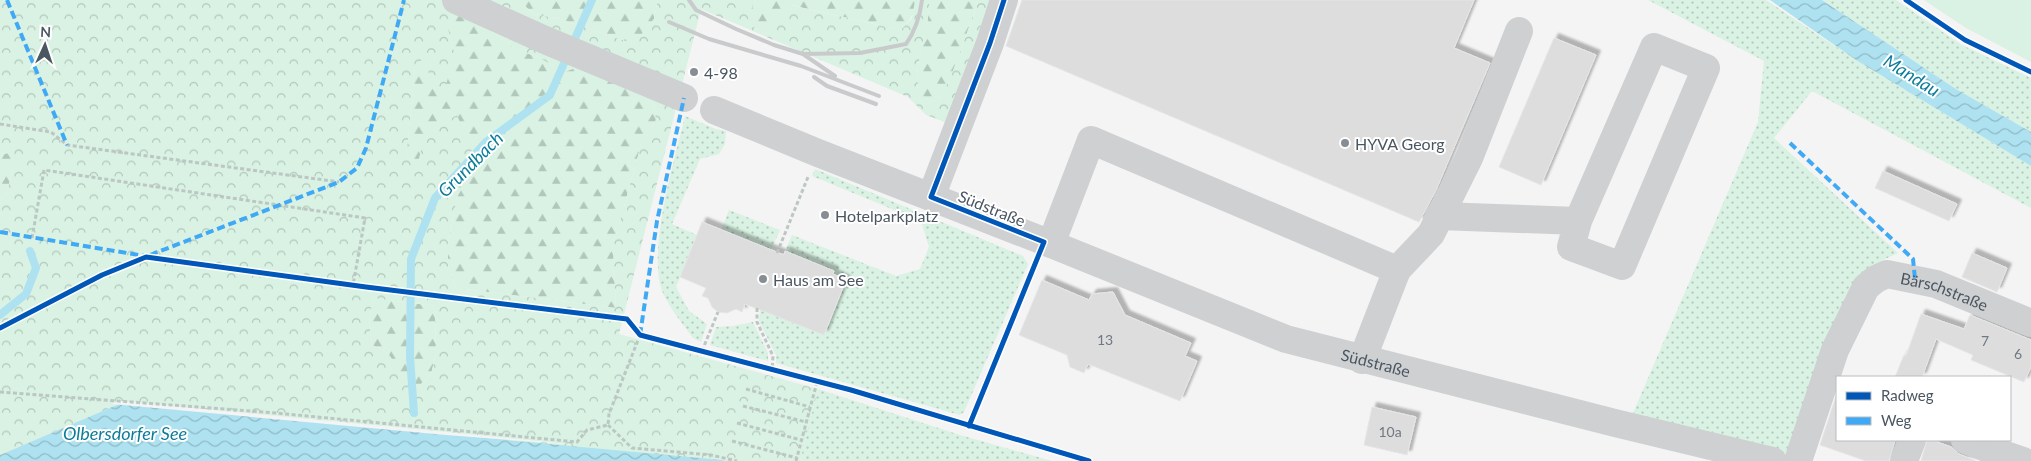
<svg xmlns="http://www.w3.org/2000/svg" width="2031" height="461" font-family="Lato,sans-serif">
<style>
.grass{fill:url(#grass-dots)}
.forest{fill:url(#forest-firs)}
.park{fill:url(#park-crowns);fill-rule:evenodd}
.garden{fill:#d9f2e3}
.water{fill:url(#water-waves)}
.pier{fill:#f4f4f4}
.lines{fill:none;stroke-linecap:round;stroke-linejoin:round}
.stream{stroke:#aee2f0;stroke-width:8}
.building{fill:#ddddde;stroke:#e5e6e7;filter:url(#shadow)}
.path{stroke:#bcc7c4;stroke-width:3;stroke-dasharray:4 2.5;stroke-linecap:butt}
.minor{stroke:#ced0d2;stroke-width:28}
.rail{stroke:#c9cacc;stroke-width:4}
.quiet{stroke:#3fa9f5;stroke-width:4;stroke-dasharray:8 4;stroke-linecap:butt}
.cycleway-casing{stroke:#fff;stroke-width:8}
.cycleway{stroke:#0057b8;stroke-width:5}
.poi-dot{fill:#868d94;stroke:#fff;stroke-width:2}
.labels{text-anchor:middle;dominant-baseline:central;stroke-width:4;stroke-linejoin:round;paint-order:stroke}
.number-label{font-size:14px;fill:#707881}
.poi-label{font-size:16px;fill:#4a5661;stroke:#fff;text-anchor:start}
.street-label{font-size:16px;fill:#4a5661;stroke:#fff}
.water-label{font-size:18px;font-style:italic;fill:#0c7c9b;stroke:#fff}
</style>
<defs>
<pattern id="grass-dots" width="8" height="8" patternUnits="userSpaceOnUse" patternTransform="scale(1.25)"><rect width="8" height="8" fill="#d9f2e3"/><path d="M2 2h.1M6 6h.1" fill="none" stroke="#b2c7bb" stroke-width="1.8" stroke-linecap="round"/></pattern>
<pattern id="forest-firs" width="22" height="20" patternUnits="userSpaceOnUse" patternTransform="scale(1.25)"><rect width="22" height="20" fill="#d9f2e3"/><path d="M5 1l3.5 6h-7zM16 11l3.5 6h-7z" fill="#b2c7bb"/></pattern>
<pattern id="park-crowns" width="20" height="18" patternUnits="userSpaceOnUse" patternTransform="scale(1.25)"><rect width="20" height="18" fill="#d9f2e3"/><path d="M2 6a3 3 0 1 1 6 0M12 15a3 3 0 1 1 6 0" fill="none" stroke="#b2c7bb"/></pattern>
<pattern id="water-waves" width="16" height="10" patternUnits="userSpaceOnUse" patternTransform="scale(1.25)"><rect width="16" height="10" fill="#aee2f0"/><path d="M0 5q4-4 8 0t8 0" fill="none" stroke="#90bac6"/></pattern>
<filter id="shadow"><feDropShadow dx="4.5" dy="-4.5" stdDeviation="1" flood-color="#0004"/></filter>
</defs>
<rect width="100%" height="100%" fill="#f4f4f4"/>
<path class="grass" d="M1648 0H1766L1856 60 2031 166V208L1812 91 1774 138 1898 253 1883 260 1862 274 1788 454 1630 420 1758 122 1764 61Z
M1822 0H1896L1962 45 2031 78V132L1956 89Z
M685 116 716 129 726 131 725 144 719 154 700 159 672 224 697 235 676 287 689 311 707 324 701 342 693 338C683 324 670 309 663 293 646 254 675 158 685 116Z
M815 169 1023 256 1028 264 964 412 960 415 776 363V355L759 321 760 310 824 335 846 280 785 251 792 235 896 276 920 269 929 247 921 221 812 176Z
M729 210 780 230 771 250 721 230Z
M753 322 768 353V361L710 345 716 327 733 326Z
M818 389 960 435 1052 461H800Z"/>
<path class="forest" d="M518 0H658L654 19 634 44 560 19 534 14Z
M755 0H915C917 12 909 21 901 30L791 5 765 34 749 24V14Z
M929 0H979L950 79 939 99 922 105C907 70 931 35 929 0Z
M457 14 488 28 517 50 538 57 564 72 578 67 652 96 656 120 641 145 613 246 616 308 456 288 448 265V243L457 197 477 162H418L406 158 415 68 424 57 454 52 447 28Z
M10 153 15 161 6 196 0 200V154Z
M373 298 435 306 436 354 431 374 419 386 403 377 388 353 372 345 369 322Z"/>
<path class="park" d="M0 0H518L534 14 560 19 634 44 654 19 658 0H755L749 14V24L765 34 790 5 901 30 912 18 915 0H929C931 35 907 71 922 105L939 99 950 79 979 0H992L947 123 926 115 908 97 701 9 619 334 818 389 800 461H724L119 404 0 455V200L6 196 15 161 10 153 0 154ZM457 14 488 28 517 50 538 57 564 72 578 67 652 96 656 120 641 145 613 246 616 308 456 288 448 265V243L457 197 477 162 457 115 441 124 423 143 418 162 406 158 415 68 424 57 433 88 446 86 454 52 448 28ZM373 298 435 306 436 354 431 374 419 386 403 377 388 353 372 345 369 322Z"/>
<path class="garden" d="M1924 0H2031V62L1966 28Z"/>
<path class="water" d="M1770 0H1822L1956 89 2031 132V166L1856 60Z
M119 404 722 460 724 461H0V455Z"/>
<path class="pier" d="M119 401 447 432 579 445 446 435 112 404Z"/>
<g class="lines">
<path class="stream" d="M0 315 26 294 36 268 30 251
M414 413 410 357 411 259 435 198 486 142 550 95 592 0"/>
</g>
<path class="building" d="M1022 0H1474L1454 48 1490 63 1436 190 1419 222 1006 46Z
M1554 38 1596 55 1541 185 1499 167Z
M1883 171 1957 204 1949 221 1875 188Z
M702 222 784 255 785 251 834 271 833 274 846 280 824 335 745 304 742 312 736 309 727 313 718 312 712 307 708 298 702 296 706 288 680 277Z
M1972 253 2007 268 1997 292 1962 277Z
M1042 280 1089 300 1092 294 1113 292 1125 315 1191 343 1185 356 1197 361 1180 401 1088 364 1084 373 1070 367 1067 355 1019 335Z
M1921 314 1964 329 1970 315 2031 340V367L2024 382 1971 360 1973 355 1936 339 1922 377H1895L1904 355 1906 356Z
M1837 393V440H1895L1889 461H1866L1820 445Z
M1372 407 1416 417 1407 455 1364 445Z
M1927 440H1932L1951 447 1959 454 1976 461H1921Z"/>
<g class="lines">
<path class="path" d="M0 124 51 132 67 145 339 182
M32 238 44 170 365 218 353 285
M777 253 808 177
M757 308V322L773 356 772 371
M702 351 718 312
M746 389 810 407
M0 392 276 413 577 442 587 430 608 425 609 414 640 335
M743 406 806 422
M737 423 801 440
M608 425 632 448 711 455 737 461
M969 426 1035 266
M732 441 797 458
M796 461 817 382"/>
<g class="minor">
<path d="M456 0 545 40 684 98"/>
<path id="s1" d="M714 110 818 153 1051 244 1286 339 1615 423 1773 461"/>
<path d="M931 197 990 43 1004 0"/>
<path d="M1439 216 1578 221 1654 47 1706 68 1622 266 1571 247 1578 221"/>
<path d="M1051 244 1091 140 1397 270 1362 360"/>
<path d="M1397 270 1431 234 1469 158 1519 31"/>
<path d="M1965 440 1997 452"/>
<path id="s2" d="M1798 461 1835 350 1866 287 1876 279 1887 274 1936 284 2031 323"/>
<path d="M1904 461 1912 440"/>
<path d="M1994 461 1997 452 2023 461"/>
</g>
<path class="rail" d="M689 0 696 10 736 29 774 45 803 54 860 53 906 44C916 30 920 16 922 0
M669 22 709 39 801 66 879 96
M803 54 835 76
M814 77 827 86 876 104"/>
<path class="quiet" d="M7 0 67 145
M1790 143 1913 259 1915 279
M0 232 145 256
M150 255 339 182 357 168 366 148 404 0
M640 335 657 221 684 98"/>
<defs>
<path id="cycleway" d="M1906 0 1965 40 2031 72
M0 328 102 275 146 257 366 287 627 319 640 335 851 390 1089 461
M969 426 1044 242 931 197 990 43 1004 0"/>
</defs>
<use href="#cycleway" class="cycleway-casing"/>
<use href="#cycleway" class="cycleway"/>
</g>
<g class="poi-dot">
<circle cx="694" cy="72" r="5"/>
<circle cx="1345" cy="143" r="5"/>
<circle cx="825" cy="215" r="5"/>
<circle cx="763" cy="279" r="5"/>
</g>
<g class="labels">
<g class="number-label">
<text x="1105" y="339">13</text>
<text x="1985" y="340">7</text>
<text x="2018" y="353">6</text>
<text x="1390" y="431">10a</text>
</g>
<g class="poi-label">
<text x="704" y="72">4-98</text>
<text x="1355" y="143">HYVA Georg</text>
<text x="835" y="215">Hotelparkplatz</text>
<text x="773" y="279">Haus am See</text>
</g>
<g class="street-label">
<text transform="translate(992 208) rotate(22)">Südstraße</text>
<text stroke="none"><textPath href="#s2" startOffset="272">Bärschstraße</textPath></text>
<text stroke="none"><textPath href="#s1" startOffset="709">Südstraße</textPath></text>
</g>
<g class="water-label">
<text transform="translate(1912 75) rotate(32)">Mandau</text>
<text transform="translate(470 164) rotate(-45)">Grundbach</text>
<text x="125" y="433">Olbersdorfer See</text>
</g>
</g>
<rect x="1836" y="376" width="175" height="65" fill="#ffffff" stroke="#b7bbc0"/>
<rect x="1846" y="392" width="25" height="8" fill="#0057b8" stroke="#b7bbc0"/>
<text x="1881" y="401" font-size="15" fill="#4a5661">Radweg</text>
<rect x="1846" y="417" width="25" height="8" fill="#3fa9f5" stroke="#b7bbc0"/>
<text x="1881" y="426" font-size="15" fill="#4a5661">Weg</text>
<g transform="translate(45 45) rotate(3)" stroke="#ffffff" stroke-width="4" paint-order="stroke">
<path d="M0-4L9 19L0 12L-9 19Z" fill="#4a5661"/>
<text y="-8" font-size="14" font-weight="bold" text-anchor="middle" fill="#4a5661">N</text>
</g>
</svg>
